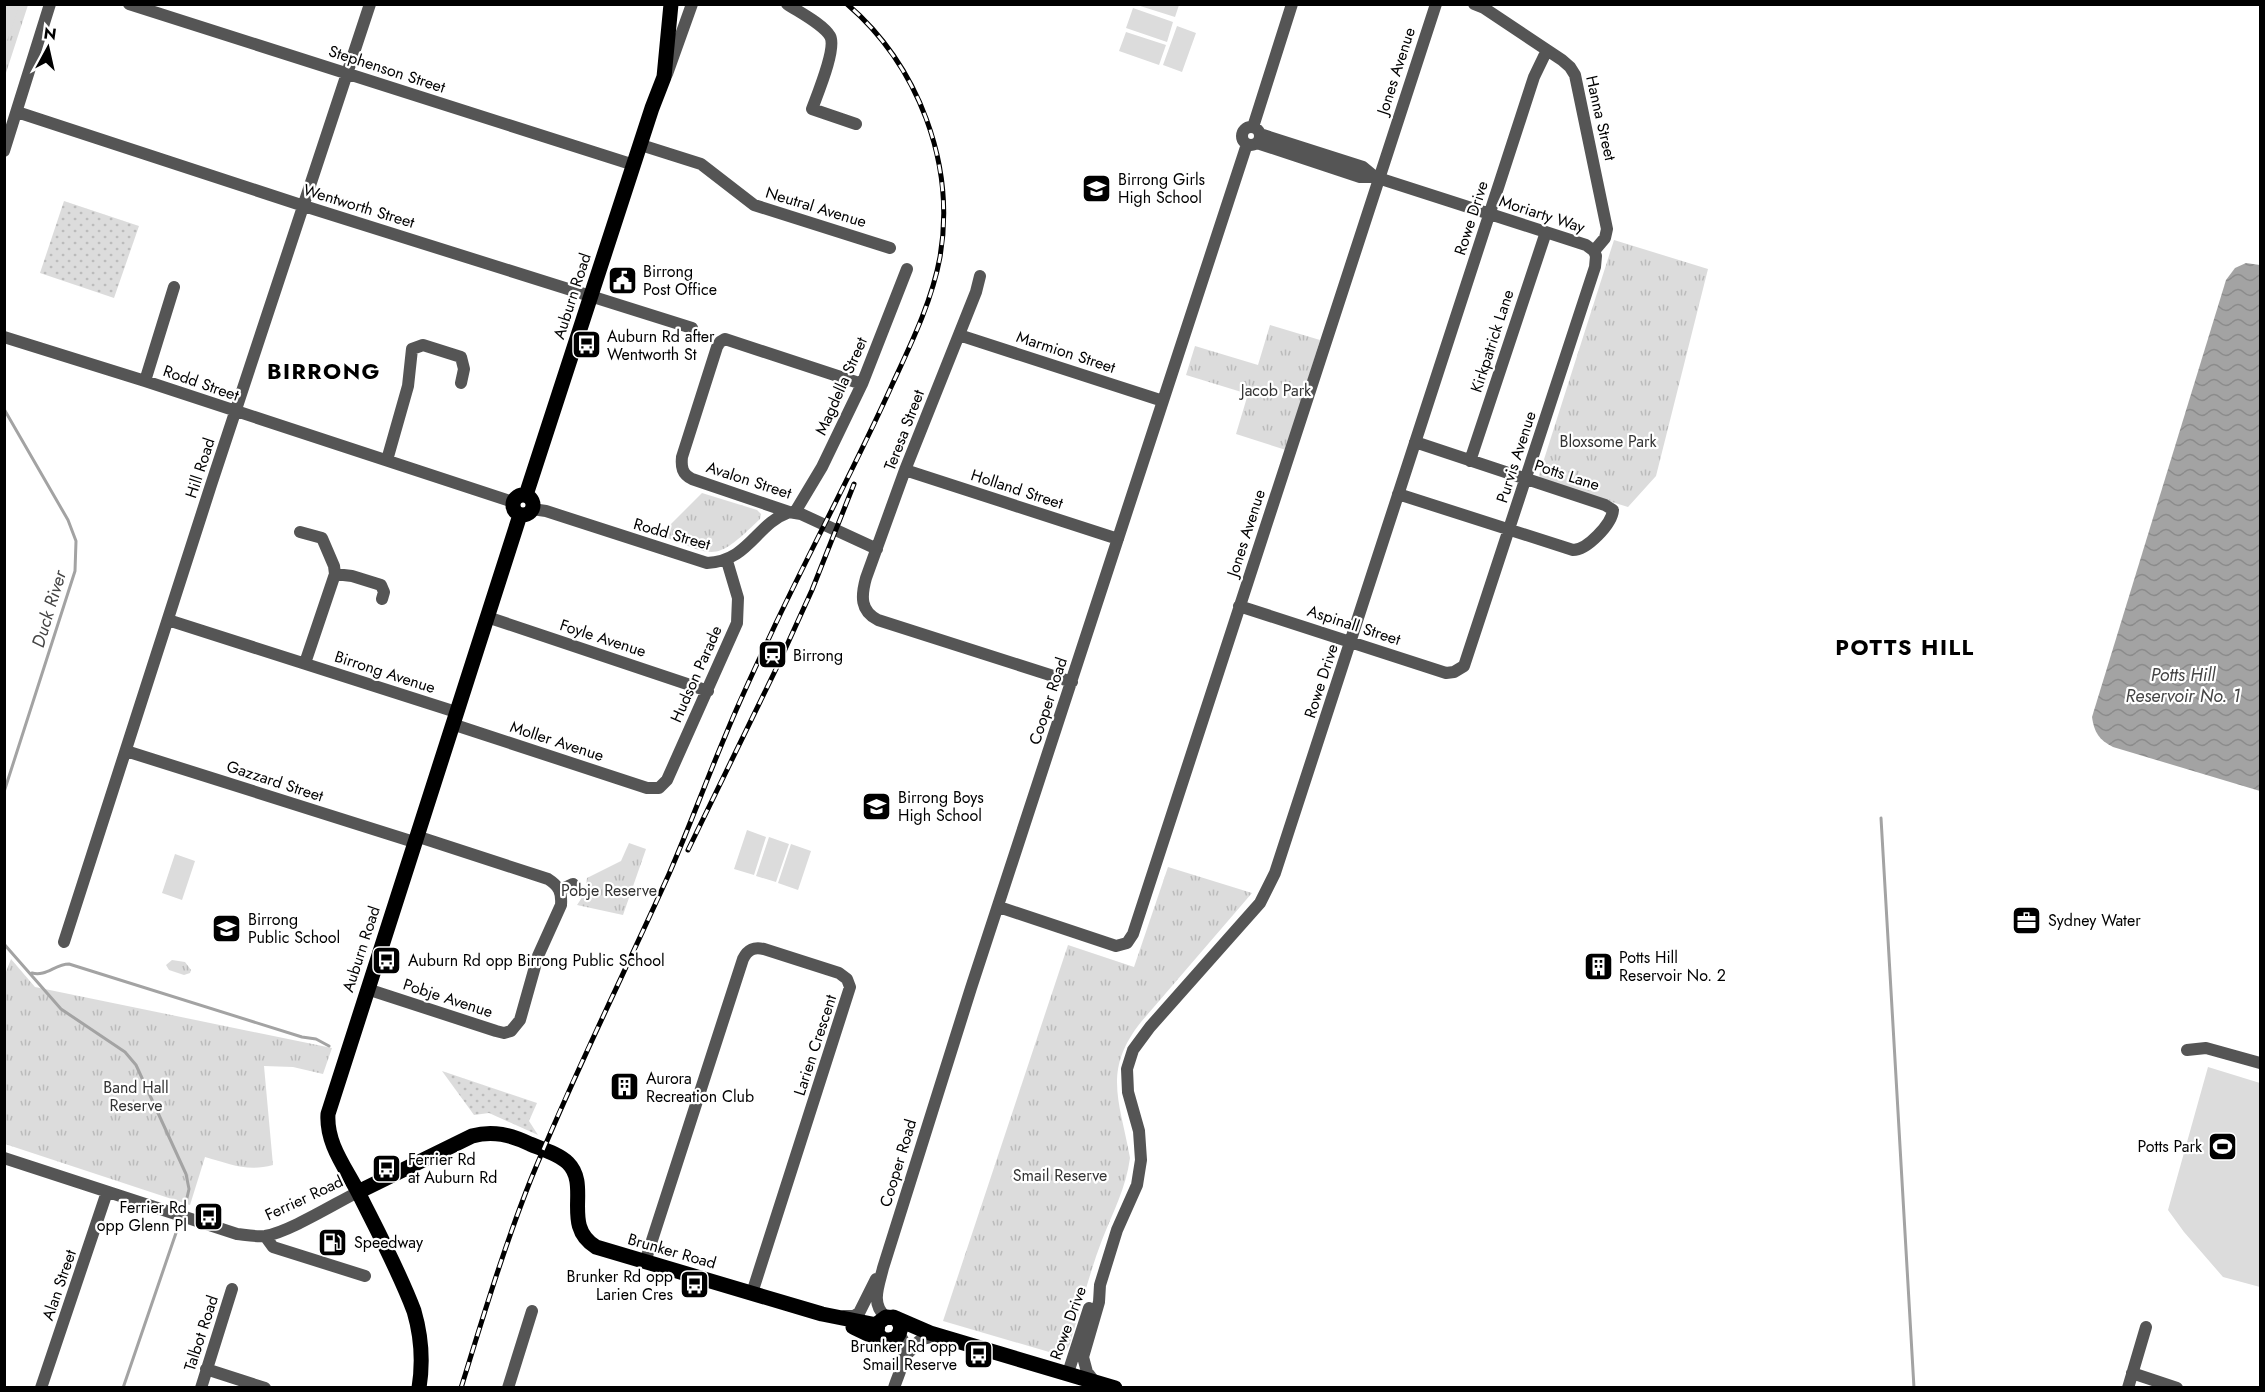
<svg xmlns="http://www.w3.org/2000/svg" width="2265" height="1392" font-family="Jost,sans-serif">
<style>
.grass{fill:url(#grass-dots)}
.park{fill:url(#park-tufts)}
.pitch{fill:#dcdcdc}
.water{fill:url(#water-waves)}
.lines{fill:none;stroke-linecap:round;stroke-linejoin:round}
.stream{stroke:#a3a3a3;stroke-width:3}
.minor{stroke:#555;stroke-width:12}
.major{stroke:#000;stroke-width:15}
.rail-casing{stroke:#000;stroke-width:5}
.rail{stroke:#fff;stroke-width:3;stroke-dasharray:9;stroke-linecap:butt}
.labels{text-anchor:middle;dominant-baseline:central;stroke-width:4.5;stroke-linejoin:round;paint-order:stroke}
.street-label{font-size:16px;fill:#000;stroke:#fff}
.poi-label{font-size:16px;fill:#000;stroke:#fff;text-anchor:start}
.park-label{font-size:16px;fill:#333;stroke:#fff}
.water-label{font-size:18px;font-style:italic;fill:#444;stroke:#fff}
.district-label{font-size:22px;font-weight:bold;letter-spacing:1.5px;fill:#000;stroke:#fff}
</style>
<defs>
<pattern id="grass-dots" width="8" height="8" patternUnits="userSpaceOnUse" patternTransform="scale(1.5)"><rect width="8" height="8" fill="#dcdcdc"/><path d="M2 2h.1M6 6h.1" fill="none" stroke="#bbb" stroke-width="1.8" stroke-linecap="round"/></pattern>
<pattern id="park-tufts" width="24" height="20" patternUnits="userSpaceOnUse" patternTransform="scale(1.5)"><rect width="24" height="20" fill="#dcdcdc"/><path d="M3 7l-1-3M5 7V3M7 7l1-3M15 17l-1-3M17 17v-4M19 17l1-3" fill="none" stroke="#bbb"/></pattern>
<pattern id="water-waves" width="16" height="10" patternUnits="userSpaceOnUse" patternTransform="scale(1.5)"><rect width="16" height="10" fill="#a3a3a3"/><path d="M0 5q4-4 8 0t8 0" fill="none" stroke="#8b8b8b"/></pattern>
</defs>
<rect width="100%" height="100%" fill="#fff"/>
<path class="grass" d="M64 201 139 226 114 298 40 273Z
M442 1071 537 1103 529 1121 538 1135 489 1113 474 1115Z"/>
<path class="park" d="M5 5H28L5 76Z
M1614 240 1708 269 1656 476 1628 507 1541 480 1539 475Z
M1270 325 1320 340 1286 450 1236 434 1248 394 1186 375 1195 346 1258 365Z
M702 493 757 510 761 514 760 519C714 563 717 557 660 535Z
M629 843 646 849 623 915 577 905 585 893 587 878 621 861Z
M1168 867 1252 893 1141 1022C1102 1071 1120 1101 1130 1158 1126 1188 1113 1212 1102 1240 1089 1274 1080 1311 1069 1346L1064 1353 1056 1354 943 1321 1068 945 1134 967Z
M11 959 35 987 332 1048 323 1074 293 1067 264 1066 273 1165C247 1172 230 1164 205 1157L190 1205 5 1144 4 977Z
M172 960 185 962 191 970 190 973 184 975 169 970 166 965Z"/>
<path class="pitch" d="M5 4 19 5 5 47 4 5Z
M1137 5 1179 4V5L1175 17Z
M1133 8 1173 22 1167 42 1126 28Z
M1177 26 1196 33 1182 72 1163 65Z
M1126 32 1166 45 1159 65 1119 51Z
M747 830 766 837 754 875 734 869Z
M769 837 789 844 776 882 756 876Z
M791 844 811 851 798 890 778 883Z
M175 854 195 861 182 900 162 893Z
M2208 1067 2260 1083V1287L2223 1277 2184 1232 2168 1210Z"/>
<path class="water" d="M2246 263 2260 265V791L2113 747C2099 740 2094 732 2092 717L2226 280 2235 268Z"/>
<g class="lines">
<path class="stream" d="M4 409 68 520 76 541 75 571 4 792
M1881 818 1914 1388
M4 944 61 1009 125 1052 136 1065 186 1174 189 1189 186 1202
M32 973C46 977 55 964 69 964L302 1037 316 1039 329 1046
M123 1388 177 1230"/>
<path class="minor" d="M129 4 634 165
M787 4C799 12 823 24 830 36 837 48 817 95 812 109L856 124
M1474 4 1484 8 1562 60 1570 67 1575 75 1607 229 1605 238 1594 251
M667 74 692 4
M17 112 304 206 692 328
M1253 127 1292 4
M1242 136a9 9 0 1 1 18 0a9 9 0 1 1-18 0Z
M1260 134 1363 167 1375 177
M1257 143 1360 177H1375L1586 245 1594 251
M641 145 701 164 754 205 890 248
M4 151 50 4
M980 276 976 292 905 470 866 578C861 596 860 611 878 620L1072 682
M959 335 1163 401
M4 337 145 381 513 502
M145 381 174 287
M862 384 725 339 720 342 717 347 682 457C681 467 682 474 692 479L789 512 801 514 877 549
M387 460 408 386 412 349 423 345 461 357 464 369 461 383
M1470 461 1546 232
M905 470 1118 539
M1398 494 1573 550C1587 550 1612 524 1613 510L1605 505 1415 442
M532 509 546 511 707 563C749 561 756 524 789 512
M795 512 822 467 862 384 907 269
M300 532 322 538 334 566 335 574 305 663
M335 574 352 576 381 585 384 592 382 599
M1239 606 1446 673 1454 672 1464 666 1595 267 1596 256 1594 251
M487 617 708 691
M168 620 456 712
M452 724 647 788H659L667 780 737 623 738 598 727 561
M126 751 414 842
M560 890 573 884
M999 907 1116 946 1127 943 1133 934 1436 4
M64 942 211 485 370 4
M367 989 496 1031 504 1033 511 1031 520 1020 538 956 561 905C562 892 559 886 548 879L416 836
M2187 1050 2206 1048 2260 1063
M4 1158 237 1234C246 1235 256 1237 265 1236 289 1232 334 1204 358 1192
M265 1236 273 1247 365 1276
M645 1262 743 959C748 949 754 947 764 949L839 973 847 979 850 987 752 1293
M844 1316H854L859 1313 876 1279
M886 1317C870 1304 879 1285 883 1268L971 988 1247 144
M905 1356C921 1342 913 1339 938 1336
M206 1369 265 1388
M1068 1373 1089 1308
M2132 1373 2177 1388
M1094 1381 1087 1372 1083 1357 1099 1302 1100 1285 1117 1230 1137 1185 1141 1160 1139 1131 1128 1092 1127 1069 1133 1050 1150 1027 1260 903 1275 873 1534 77 1547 50
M41 1388 107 1192
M201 1388 232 1289
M508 1388 532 1311
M894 1388C899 1371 913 1349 899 1334
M2128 1388 2146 1327"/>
<path class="major" d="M513 505a10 10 0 1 1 20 0a10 10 0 1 1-20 0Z
M526 495 652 108 664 77 671 4
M358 1192 472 1136C493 1130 511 1135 530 1144 542 1149 559 1154 568 1163 591 1186 561 1226 596 1247L822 1314 877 1325
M893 1317 930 1333 1115 1388
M853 1327C864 1332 895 1351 900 1331 902 1326 899 1322 896 1318L886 1317 878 1323 877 1333 882 1339
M419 1388C423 1363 421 1335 414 1311 399 1271 378 1232 359 1194 346 1168 326 1144 328 1114L520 515"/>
<defs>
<path id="rail" d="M688 850 777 667 812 590 854 484
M461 1388C483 1317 504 1247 531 1179 573 1076 623 976 669 874 689 828 706 781 726 734 741 697 759 660 776 623 814 543 856 465 892 385 911 344 932 301 940 257 956 164 918 65 847 4"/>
</defs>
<use href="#rail" class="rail-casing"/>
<use href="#rail" class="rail"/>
</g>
<defs>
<symbol id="school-square" viewBox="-11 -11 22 22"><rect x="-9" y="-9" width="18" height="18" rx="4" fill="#000" stroke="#fff"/><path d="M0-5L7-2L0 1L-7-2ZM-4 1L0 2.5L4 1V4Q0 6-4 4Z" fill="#fff"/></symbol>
<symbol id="civic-square" viewBox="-11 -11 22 22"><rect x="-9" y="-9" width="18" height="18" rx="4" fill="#000" stroke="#fff"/><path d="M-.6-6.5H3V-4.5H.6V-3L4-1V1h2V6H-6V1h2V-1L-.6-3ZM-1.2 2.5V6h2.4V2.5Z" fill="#fff"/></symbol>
<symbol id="bus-square" viewBox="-11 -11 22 22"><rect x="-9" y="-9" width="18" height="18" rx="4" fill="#000" stroke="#fff"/><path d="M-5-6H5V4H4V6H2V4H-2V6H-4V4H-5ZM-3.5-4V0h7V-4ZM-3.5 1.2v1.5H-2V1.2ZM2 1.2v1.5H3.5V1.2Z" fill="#fff"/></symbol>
<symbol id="station-square" viewBox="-11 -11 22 22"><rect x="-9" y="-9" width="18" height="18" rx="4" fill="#000" stroke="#fff"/><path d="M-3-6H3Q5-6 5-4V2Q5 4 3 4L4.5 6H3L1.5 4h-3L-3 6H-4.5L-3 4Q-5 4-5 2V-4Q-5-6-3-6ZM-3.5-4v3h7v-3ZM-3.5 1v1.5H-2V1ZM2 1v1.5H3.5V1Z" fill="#fff"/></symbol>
<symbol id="office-square" viewBox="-11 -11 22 22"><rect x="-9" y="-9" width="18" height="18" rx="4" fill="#000" stroke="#fff"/><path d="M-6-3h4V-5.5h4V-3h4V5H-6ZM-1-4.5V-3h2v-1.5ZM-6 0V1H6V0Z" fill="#fff"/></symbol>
<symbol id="building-square" viewBox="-11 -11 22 22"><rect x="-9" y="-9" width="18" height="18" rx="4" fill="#000" stroke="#fff"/><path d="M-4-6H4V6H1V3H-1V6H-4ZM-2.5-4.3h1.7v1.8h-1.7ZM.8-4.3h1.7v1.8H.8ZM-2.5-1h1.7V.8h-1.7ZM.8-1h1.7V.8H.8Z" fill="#fff"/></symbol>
<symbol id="stadium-square" viewBox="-11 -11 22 22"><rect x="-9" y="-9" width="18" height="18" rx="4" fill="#000" stroke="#fff"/><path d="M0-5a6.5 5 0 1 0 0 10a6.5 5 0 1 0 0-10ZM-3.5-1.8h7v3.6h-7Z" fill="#fff"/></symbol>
<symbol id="fuel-square" viewBox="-11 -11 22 22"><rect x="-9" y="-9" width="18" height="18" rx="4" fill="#000" stroke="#fff"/><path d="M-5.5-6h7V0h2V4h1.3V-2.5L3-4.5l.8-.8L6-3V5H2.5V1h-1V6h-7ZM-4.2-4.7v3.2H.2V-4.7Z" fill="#fff"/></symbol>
</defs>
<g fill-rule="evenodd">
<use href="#school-square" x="1080" y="172" width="33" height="33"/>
<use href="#civic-square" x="606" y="264" width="33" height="33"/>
<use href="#bus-square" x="570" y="328" width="33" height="33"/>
<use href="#station-square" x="756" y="638" width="33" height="33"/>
<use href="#school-square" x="860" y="790" width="33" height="33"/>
<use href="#office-square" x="2010" y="904" width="33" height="33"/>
<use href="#school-square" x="210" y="912" width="33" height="33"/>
<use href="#bus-square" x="370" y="944" width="33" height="33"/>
<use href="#building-square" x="1582" y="950" width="33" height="33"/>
<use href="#building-square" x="608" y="1070" width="33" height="33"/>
<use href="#stadium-square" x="2206" y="1130" width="33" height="33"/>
<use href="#bus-square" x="370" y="1152" width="33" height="33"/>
<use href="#bus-square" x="192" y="1200" width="33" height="33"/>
<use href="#fuel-square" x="316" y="1226" width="33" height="33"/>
<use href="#bus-square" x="678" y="1268" width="33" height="33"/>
<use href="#bus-square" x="962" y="1338" width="33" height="33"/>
</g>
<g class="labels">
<g class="street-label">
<text transform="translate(387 69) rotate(18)">Stephenson Street</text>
<text transform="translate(1396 71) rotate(-72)">Jones Avenue</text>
<text transform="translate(1601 118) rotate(77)">Hanna Street</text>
<text transform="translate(359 206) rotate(17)">Wentworth Street</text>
<text transform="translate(816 207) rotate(17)">Neutral Avenue</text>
<text transform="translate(1542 214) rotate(18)">Moriarty Way</text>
<text transform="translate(1471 218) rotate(-72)">Rowe Drive</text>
<text transform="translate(572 296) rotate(-72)">Auburn Road</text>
<text transform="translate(1492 341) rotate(-72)">Kirkpatrick Lane</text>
<text transform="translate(1066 352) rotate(18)">Marmion Street</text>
<text transform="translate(201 383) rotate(19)">Rodd Street</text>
<text transform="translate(841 386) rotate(-66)">Magdella Street</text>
<text transform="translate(904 430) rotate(-69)">Teresa Street</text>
<text transform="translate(1516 457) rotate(-72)">Purvis Avenue</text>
<text transform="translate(200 468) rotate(-72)">Hill Road</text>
<text transform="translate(1567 475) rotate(18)">Potts Lane</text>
<text transform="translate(749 480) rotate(18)">Avalon Street</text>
<text transform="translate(1017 489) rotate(18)">Holland Street</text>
<text transform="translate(1246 533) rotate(-72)">Jones Avenue</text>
<text transform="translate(672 534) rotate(16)">Rodd Street</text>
<text transform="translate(1354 625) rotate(18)">Aspinall Street</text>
<text transform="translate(603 638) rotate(18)">Foyle Avenue</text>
<text transform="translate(385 672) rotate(18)">Birrong Avenue</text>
<text transform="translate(696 674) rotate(-66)">Hudson Parade</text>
<text transform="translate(1321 681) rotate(-72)">Rowe Drive</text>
<text transform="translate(1048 701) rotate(-72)">Cooper Road</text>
<text transform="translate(557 741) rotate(18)">Moller Avenue</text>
<text transform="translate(275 781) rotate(18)">Gazzard Street</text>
<text transform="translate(361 949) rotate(-72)">Auburn Road</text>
<text transform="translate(448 998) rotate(18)">Pobje Avenue</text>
<text transform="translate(815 1045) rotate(-72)">Larien Crescent</text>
<text transform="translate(898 1163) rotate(-73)">Cooper Road</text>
<text transform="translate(304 1198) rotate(-25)">Ferrier Road</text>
<text transform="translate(672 1251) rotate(16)">Brunker Road</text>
<text transform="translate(59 1285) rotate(-71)">Alan Street</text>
<text transform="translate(1068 1323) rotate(-70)">Rowe Drive</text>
<text transform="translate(201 1333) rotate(-72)">Talbot Road</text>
</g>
<g class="poi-label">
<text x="1118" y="179">Birrong Girls<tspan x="1118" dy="18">High School</tspan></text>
<text x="643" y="271">Birrong<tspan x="643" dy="18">Post Office</tspan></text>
<text x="607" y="336">Auburn Rd after<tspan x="607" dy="18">Wentworth St</tspan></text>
<text x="793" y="655">Birrong</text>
<text x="898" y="797">Birrong Boys<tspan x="898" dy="18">High School</tspan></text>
<text x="248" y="919">Birrong<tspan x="248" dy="18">Public School</tspan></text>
<text x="2048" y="920">Sydney Water</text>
<text x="1619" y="957">Potts Hill<tspan x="1619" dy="18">Reservoir No. 2</tspan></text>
<text x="408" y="960">Auburn Rd opp Birrong Public School</text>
<text x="646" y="1078">Aurora<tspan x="646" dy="18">Recreation Club</tspan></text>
<text x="2202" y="1146" text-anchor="end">Potts Park</text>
<text x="408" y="1159">Ferrier Rd<tspan x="408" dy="18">at Auburn Rd</tspan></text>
<text x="187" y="1207" text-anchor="end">Ferrier Rd<tspan x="187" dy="18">opp Glenn Pl</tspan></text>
<text x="354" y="1242">Speedway</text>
<text x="673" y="1276" text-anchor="end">Brunker Rd opp<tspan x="673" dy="18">Larien Cres</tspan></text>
<text x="957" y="1346" text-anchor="end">Brunker Rd opp<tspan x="957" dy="18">Smail Reserve</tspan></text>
</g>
<g class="park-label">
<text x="1276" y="390">Jacob Park</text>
<text x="1608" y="441">Bloxsome Park</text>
<text x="609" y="890">Pobje Reserve</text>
<text x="136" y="1087">Band Hall<tspan x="136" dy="18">Reserve</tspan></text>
<text x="1060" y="1175">Smail Reserve</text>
</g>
<g class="water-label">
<text transform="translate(49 609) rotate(-73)">Duck River</text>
<text x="2183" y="675">Potts Hill<tspan x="2183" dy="21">Reservoir No. 1</tspan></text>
</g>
<g class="district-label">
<text x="324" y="371">BIRRONG</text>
<text x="1905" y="647">POTTS HILL</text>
</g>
</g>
<rect width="2265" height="1392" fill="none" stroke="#000000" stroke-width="12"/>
<g transform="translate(48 48) rotate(8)" stroke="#ffffff" stroke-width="4.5" paint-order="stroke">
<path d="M0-4.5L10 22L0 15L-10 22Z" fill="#000000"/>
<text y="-9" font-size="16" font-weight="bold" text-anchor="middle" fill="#000000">N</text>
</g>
</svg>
